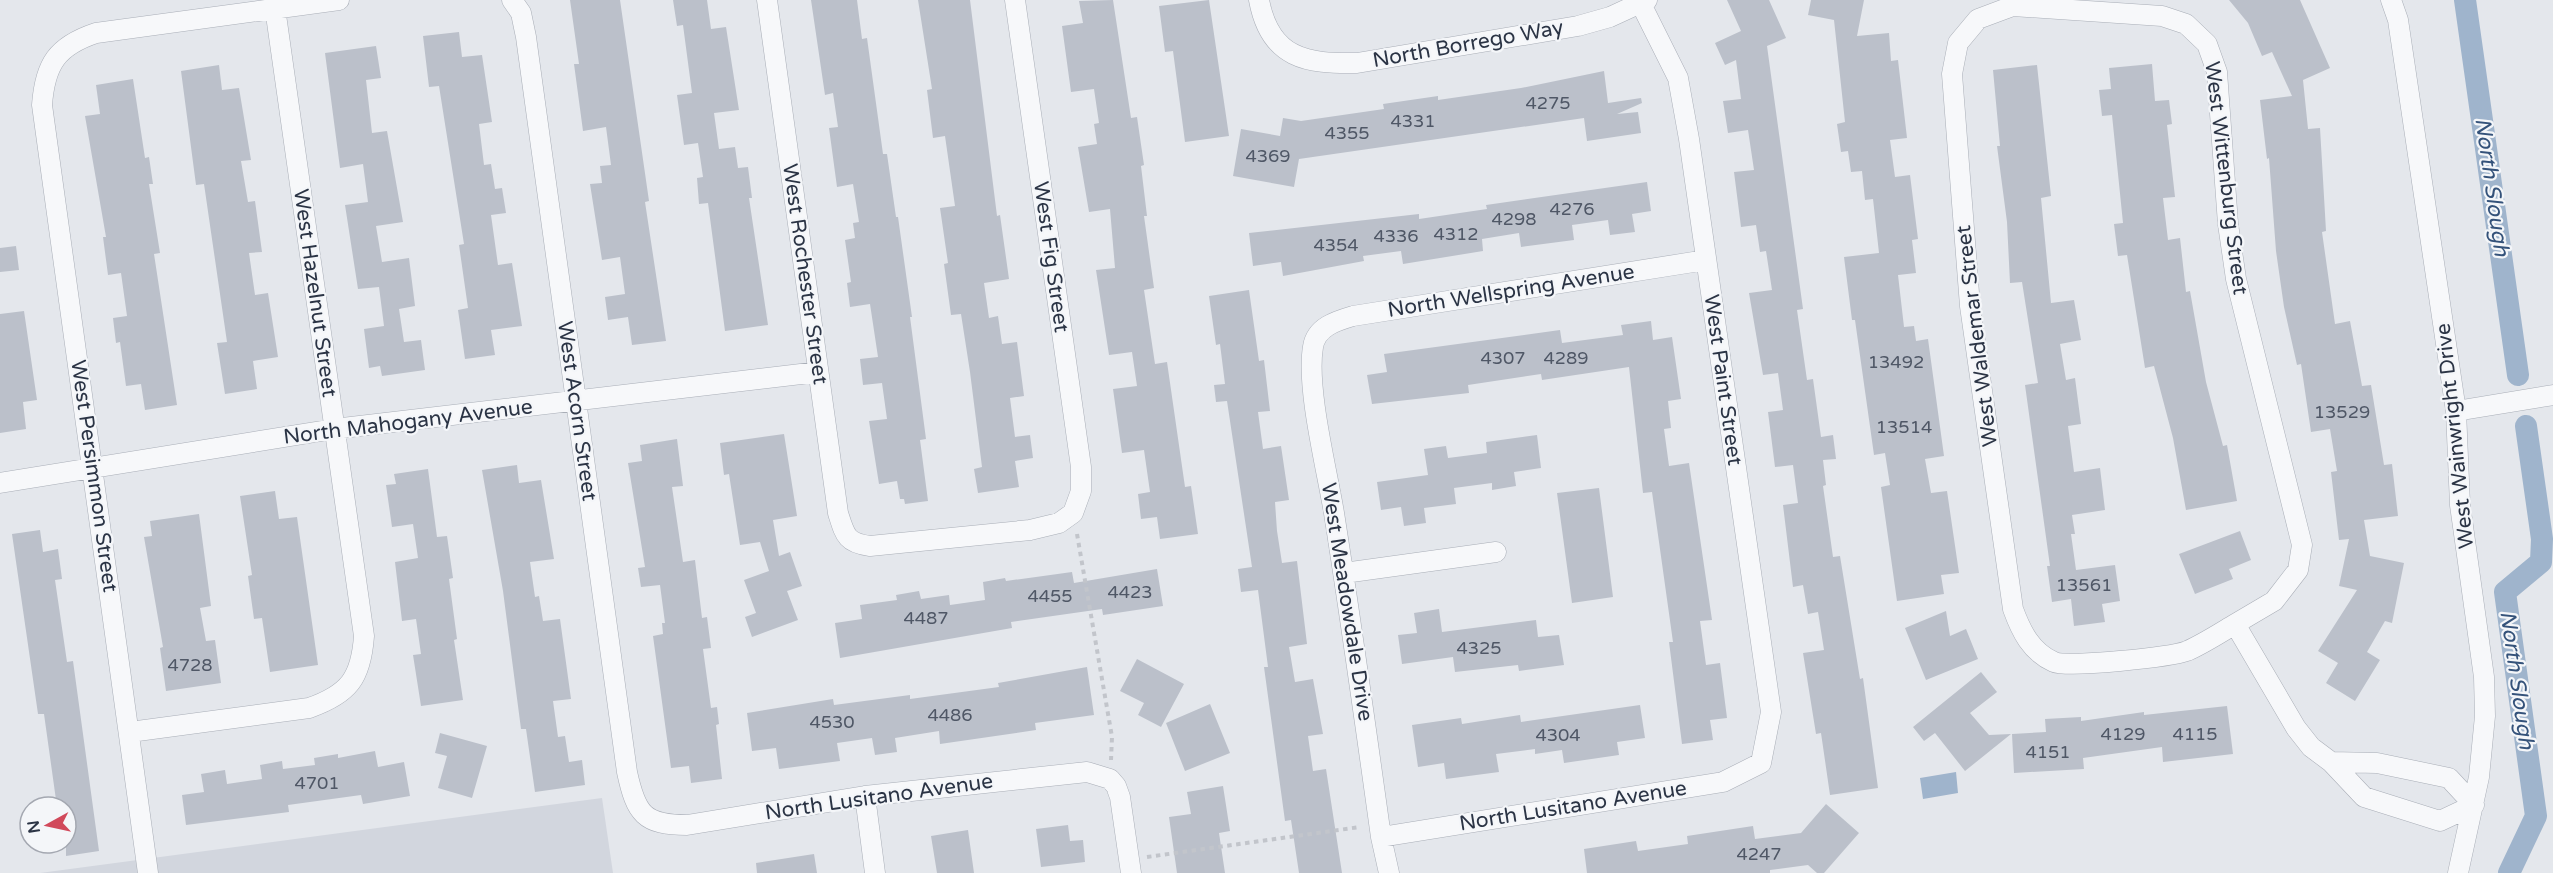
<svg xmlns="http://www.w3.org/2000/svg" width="2553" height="873" font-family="'Varela Round',sans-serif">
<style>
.built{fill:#d2d6de}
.water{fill:#9fb4cc}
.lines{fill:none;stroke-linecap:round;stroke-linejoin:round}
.canal{stroke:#9fb4cc;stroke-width:22}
.building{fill:#bbc0ca}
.street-casing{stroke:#a9aeb7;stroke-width:21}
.path{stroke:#c2c5cb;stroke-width:4;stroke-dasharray:4.5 4.5;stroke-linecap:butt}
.street{stroke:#f7f8fa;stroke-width:20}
.labels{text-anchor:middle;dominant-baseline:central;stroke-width:4.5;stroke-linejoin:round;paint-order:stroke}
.number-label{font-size:18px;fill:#4f5766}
.street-label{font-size:21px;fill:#2b3445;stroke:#f4f6f9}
.water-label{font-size:22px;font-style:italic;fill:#34527a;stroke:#f4f6f9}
</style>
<rect width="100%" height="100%" fill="#e4e7ec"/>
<path class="built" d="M602 798 613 873H40Z"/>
<path class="water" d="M1956 772 1958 793 1923 799 1920 778Z"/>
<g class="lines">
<path class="canal" d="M2465 0 2518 375
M2509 873 2536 816 2505 592 2541 562 2542 539 2526 426"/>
</g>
<path class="building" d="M570 0H620L649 201 645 202 666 341 632 345 628 317 608 320 605 297 625 294 620 257 602 260 590 184 602 183 600 166 611 165 606 127 583 131 574 64H579Z
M673 0H707L711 29 726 27 739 110 714 113 719 149 735 147 738 168 748 167 752 198H749L768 325 725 331 708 203 699 204 697 178 703 177 698 143 684 145 677 95 692 93 683 25 677 26Z
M811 0H857L862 39 867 38 883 154H887L896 217H898L912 317H910L926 439 920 440 928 501 905 504 904 499H900L897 481 879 484 869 421 887 419 882 383 863 385 860 359 878 357 870 304 850 307 847 283 851 282 845 240 855 238 853 223 859 222 853 184 837 187 829 128 838 127 833 93 825 95Z
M918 0H970L997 216 1000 215 1009 279 984 283 989 318 998 316 1002 344 1017 342 1024 396 1010 398 1015 437 1030 435 1033 458 1015 461 1019 487 978 493 974 469 982 467 970 372 961 314 951 315 944 264 948 263 940 208 955 206 945 136 933 138 927 90 932 89Z
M1113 0 1131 118 1137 117 1144 165 1141 166 1147 216H1144L1154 288 1144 290 1155 364 1167 362 1185 487 1191 486 1198 534 1160 539 1157 517 1141 519 1138 494 1150 492 1144 450 1122 453 1113 389 1137 386 1132 352 1109 355 1096 270 1115 268 1110 209 1089 212 1078 147 1097 144 1094 124 1099 123 1094 89 1071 92 1062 26 1083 23 1079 1Z
M1209 0 1229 136 1185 142 1173 51 1165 52 1159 6Z
M1727 0H1769L1786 38 1767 46 1803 309 1797 310 1807 380 1813 379 1821 437 1833 435 1836 459 1823 460 1826 485 1823 486 1833 557 1840 556 1860 679 1863 678 1878 788 1830 795 1821 733 1816 734 1803 653 1824 650 1818 612 1808 614 1803 585 1793 587 1783 505 1798 503 1793 465 1775 467 1768 412 1783 410 1778 373 1763 375 1749 293 1772 290 1766 251 1760 252 1756 225 1741 227 1734 172 1754 170 1748 130 1728 133 1723 101 1741 99 1736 60 1725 65 1715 43 1741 31Z
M1811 0H1864L1857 36 1889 33 1891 61 1898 60 1907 138 1890 140 1895 177 1910 175 1918 239 1912 240 1916 273 1898 275 1904 327 1914 326 1916 341 1928 339 1944 456 1925 459 1931 493 1947 491 1959 573 1941 575 1944 594 1897 601 1881 487 1890 485 1885 453 1874 455 1855 320H1852L1844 257 1879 253 1873 199 1865 200 1862 171 1851 172 1848 151 1841 152 1837 124 1845 122 1834 20 1808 15Z
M2229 0H2300L2330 68 2303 80 2308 129 2320 128 2326 231 2322 232 2335 324 2350 321 2362 386 2371 385 2384 465 2392 464 2398 516 2364 520 2370 556 2404 563 2392 623 2385 621 2367 652 2380 660 2355 701 2326 683 2338 663 2318 651 2357 590 2339 586 2349 539 2339 540 2331 472 2337 471 2330 429 2311 432 2301 364 2297 365 2284 307 2276 251 2269 158 2267 159 2260 100 2292 96 2272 52 2262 56 2248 23Z
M459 32 462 57 482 55 492 122 479 124 484 165 491 164 495 189 502 188 506 213 491 215 498 265 512 263 522 326 491 330 495 355 465 359 458 310 468 308 459 245 464 244 439 86 429 87 423 36Z
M376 46 381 78 366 80 372 133 387 131 403 222 376 226 382 262 409 258 415 306 399 309 404 342 421 340 425 370 382 376 380 366 369 368 364 329 384 326 379 287 358 289 345 205 368 202 363 164 340 168 325 53Z
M2152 64 2155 101 2169 100 2172 124 2167 125 2175 197 2163 198 2168 240 2180 238 2186 292 2190 291 2206 382 2223 446 2227 445 2237 501 2186 510 2173 438 2154 366 2145 368 2127 255 2118 256 2114 224 2123 223 2112 115 2102 116 2099 90 2111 89 2109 68Z
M219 65 222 90 239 88 251 160 241 161 248 202 255 201 262 252 249 253 255 295 268 293 278 357 253 361 257 389 225 394 217 343 227 342 204 184 196 185 181 71Z
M2037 65 2051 196 2041 198 2051 303 2074 300 2081 340 2060 344 2066 380 2075 378 2081 424 2068 426 2074 472 2100 468 2105 510 2072 515 2075 534H2071L2076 570 2115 565 2120 601 2102 604 2105 622 2074 626 2071 599 2052 602 2047 566H2050L2025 385 2038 383 2022 282 2010 283 2007 222 1997 146H2000L1993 70Z
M1604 71 1608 103 1641 98 1642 103 1617 114 1638 112 1641 133 1587 141 1584 118 1299 159 1294 187 1233 176 1241 129 1280 136 1283 118 1301 121 1384 109 1383 104 1438 96V100L1521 88Z
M133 79 145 158 149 157 153 184H149L160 253 154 254 177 405 145 410 141 384 126 386 120 342 116 343 113 318 127 316 121 273 108 275 103 237H106L85 116 100 114 96 85Z
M1647 182 1651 211 1632 214 1635 232 1610 235 1608 220 1572 225 1574 240 1521 247 1519 233 1482 239 1483 251 1403 264 1401 251 1363 256 1364 261 1283 276 1281 262 1253 266 1249 233 1419 214V219L1487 209 1486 205Z
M16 246 19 270 0 272V248Z
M1249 290 1259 361 1264 360 1270 411 1258 412 1263 449 1281 446 1289 500 1275 502 1277 531 1282 563 1297 561 1307 644 1289 647 1295 682 1313 679 1323 734 1308 736 1313 771 1326 769 1342 873H1299L1291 820 1285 821 1264 667H1268L1258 590 1241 592 1238 569 1252 567 1227 401 1216 402 1214 385 1225 384 1220 344 1216 345 1209 296Z
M24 311 37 400 23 402 26 429 0 433V314Z
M1651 321 1653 340 1672 337 1681 399 1668 401 1671 428 1664 429 1669 466 1689 463 1712 620 1700 621 1706 665 1720 663 1727 718 1710 720 1713 740 1682 744 1669 642H1673L1652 492 1643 493 1629 367 1542 380 1541 374 1468 385 1469 393 1372 404 1367 375 1387 372 1384 354 1560 330 1562 343 1623 335 1621 325Z
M784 434 797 516 773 520 779 556 790 552 802 586 787 591 798 620 752 637 745 617 756 613 744 580 769 571 760 542 740 545 729 474 724 475 720 443Z
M1537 435 1541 468 1514 472 1516 486 1492 490V483L1454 488 1456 504 1424 508 1426 523 1404 526 1401 507 1381 510 1377 482 1428 475 1424 449 1446 446 1448 458 1487 453 1486 442Z
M677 439 683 486 672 487 683 562 695 560 702 618 707 617 711 648 703 649 711 708 717 707 719 724 716 725 722 779 691 783 689 766 671 768 653 636 663 634 662 623H665L660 585 641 587 638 568 645 567 628 463 642 461 640 445Z
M517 465 519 483 541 480 554 559 530 562 535 597 539 596 543 621 560 619 571 699 553 701 558 737 565 736 569 762 582 760 585 785 535 792 526 729H521L503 591 482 470Z
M428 469 437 537 447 536 453 578 449 579 457 639 454 640 463 700 421 706 413 655 421 654 416 619 402 621 395 562 418 558 413 524 392 527 386 485 396 484 394 474Z
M1599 488 1613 597 1572 603 1557 493Z
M275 491 279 519 297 517 318 665 270 672 262 618 254 619 248 576 252 575 240 496Z
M199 514 211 606 200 608 206 641 215 640 221 683 166 691 160 648 163 647 144 537 152 536 150 521Z
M40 530 43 552 58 549 62 579 55 580 67 662 73 661 99 851 66 856V807H57L44 714H38L12 534Z
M2240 531 2251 560 2229 569 2233 579 2195 594 2179 554Z
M1157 569 1163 606 1103 615 1102 609 1011 622 1012 628 840 658 835 623 862 619 860 605 897 600 896 595 919 591 921 599 949 595 950 605 985 600 983 582 1005 578 1006 581 1072 572 1074 583Z
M1439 609 1442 632 1536 620 1538 637 1559 635 1564 665 1519 671 1518 665 1455 672 1453 657 1402 664 1398 635 1417 633 1414 613Z
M1946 611 1950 636 1966 629 1978 659 1926 680 1905 628Z
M1137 659 1184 684 1161 727 1138 715 1144 703 1120 691Z
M1087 667 1094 715 1035 723 1036 730 940 744 939 731 895 738 897 752 875 755 872 738 837 743 840 761 779 769 776 748 752 751 747 713 833 699 834 705 910 695V699L999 687 998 683Z
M1981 672 1997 692 1970 713 1989 735 2011 734 1965 771 1935 733 1924 741 1913 727Z
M1210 704 1230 753 1185 771 1166 723Z
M1640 705 1645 738 1617 742 1619 755 1564 763 1562 750 1535 754V749L1496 754 1499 772 1446 779 1444 763 1418 767 1412 725 1461 718 1462 724 1520 715 1521 722Z
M2227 706 2233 754 2163 762 2162 747 2083 758 2084 769 2014 773 2012 734 2046 732 2045 719 2081 717V721L2144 712V715Z
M440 733 487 746 472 798 438 788 447 756 435 753Z
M375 751 378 767 404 762 410 796 363 804 361 795 288 805 289 812 186 825 182 795 204 792 201 774 225 770 227 784 262 779 260 765 282 761 283 769 315 765 314 758 338 754V758Z
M1223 786 1230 831 1219 833 1225 873H1177L1169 817 1191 814 1187 792Z
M1826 804 1859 833 1824 873H1817L1808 865 1770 870V873H1587L1584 849 1636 841 1638 851 1688 844 1687 836 1753 826 1755 839 1801 833Z
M1068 825 1070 841 1083 840 1085 862 1041 867 1036 829Z
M968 830 974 873H937L931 836Z
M814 854 817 873H757L756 863Z"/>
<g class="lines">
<defs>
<path id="street" d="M512 0 521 13 526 37 627 772C636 814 644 825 687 825L865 796 1087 772 1110 779 1116 786 1120 797 1131 873
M767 0 838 513C845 535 846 543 870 546L1030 530 1059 523 1073 513 1081 491V467L1015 0
M1259 0C1270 59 1307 64 1357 63L1578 26 1610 17 1647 0
M2391 0 2398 20 2456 411 2460 505 2484 677 2485 716 2479 777 2458 873
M2456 411 2553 395
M0 483 334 429 818 372
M1344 573 1496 552
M2235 624 2274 601 2298 570 2302 545 2236 279 2228 224 2217 72 2207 44 2186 24 2162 16 2013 6 1978 19 1958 43 1952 74 1970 306 2013 609C2021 631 2031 652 2054 662 2068 668 2171 657 2187 651 2203 644 2220 633 2235 624L2296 728 2311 747 2331 762 2364 797 2440 821 2474 805 2449 778 2377 763 2331 762
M130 732 309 708C349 694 361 678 364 636L275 8
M865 796 875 873
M1381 837 1723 782 1761 763 1771 712 1689 139 1678 78 1641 4
M148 873 42 105C45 64 57 46 96 33L339 0
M1389 873 1381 837C1366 729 1351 621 1334 513 1327 470 1306 388 1313 347 1316 327 1336 321 1353 316L1706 260"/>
</defs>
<use href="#street" class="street-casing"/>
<path class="path" d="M1077 534 1112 737 1111 760
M1147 857 1360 827"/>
<use href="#street" class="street"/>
</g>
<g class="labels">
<g class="number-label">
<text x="1548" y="103">4275</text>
<text x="1413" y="121">4331</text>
<text x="1347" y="133">4355</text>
<text x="1268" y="156">4369</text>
<text x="1572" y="209">4276</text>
<text x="1514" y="219">4298</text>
<text x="1456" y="234">4312</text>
<text x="1396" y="236">4336</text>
<text x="1336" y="245">4354</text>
<text x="1503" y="358">4307</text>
<text x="1566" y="358">4289</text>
<text x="1896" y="362">13492</text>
<text x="2342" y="412">13529</text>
<text x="1904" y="427">13514</text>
<text x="2084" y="585">13561</text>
<text x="1130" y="592">4423</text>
<text x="1050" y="596">4455</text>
<text x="926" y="618">4487</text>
<text x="1479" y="648">4325</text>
<text x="190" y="665">4728</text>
<text x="950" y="715">4486</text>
<text x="832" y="722">4530</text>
<text x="2123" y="734">4129</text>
<text x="2195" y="734">4115</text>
<text x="1558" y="735">4304</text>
<text x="2048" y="752">4151</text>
<text x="317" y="783">4701</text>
<text x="1759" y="854">4247</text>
</g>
<g class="street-label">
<text transform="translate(1468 44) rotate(-10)">North Borrego Way</text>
<text transform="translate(2226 178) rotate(83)">West Wittenburg Street</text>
<text transform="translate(1051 257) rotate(82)">West Fig Street</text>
<text transform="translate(805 274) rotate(82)">West Rochester Street</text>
<text transform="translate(1511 291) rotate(-9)">North Wellspring Avenue</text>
<text transform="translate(315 293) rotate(82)">West Hazelnut Street</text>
<text transform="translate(1977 336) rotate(-97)">West Waldemar Street</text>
<text transform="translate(1723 380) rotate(82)">West Paint Street</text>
<text transform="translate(577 411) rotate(82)">West Acorn Street</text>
<text transform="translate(408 422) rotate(-7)">North Mahogany Avenue</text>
<text transform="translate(2455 436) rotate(-96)">West Wainwright Drive</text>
<text transform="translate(94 476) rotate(82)">West Persimmon Street</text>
<text transform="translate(1347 602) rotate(81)">West Meadowdale Drive</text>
<text transform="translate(879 797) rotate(-8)">North Lusitano Avenue</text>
<text transform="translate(1573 806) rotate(-9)">North Lusitano Avenue</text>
</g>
<g class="water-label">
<text transform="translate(2492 187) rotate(82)">North Slough</text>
<text transform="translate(2517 680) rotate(82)">North Slough</text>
</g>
</g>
<g transform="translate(48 825) rotate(262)"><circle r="28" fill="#f4f6f9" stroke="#a4a8b1" stroke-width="1.5"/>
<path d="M0-4.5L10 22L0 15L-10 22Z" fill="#d1495b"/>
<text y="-9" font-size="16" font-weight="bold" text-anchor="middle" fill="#2b3445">N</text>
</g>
</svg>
